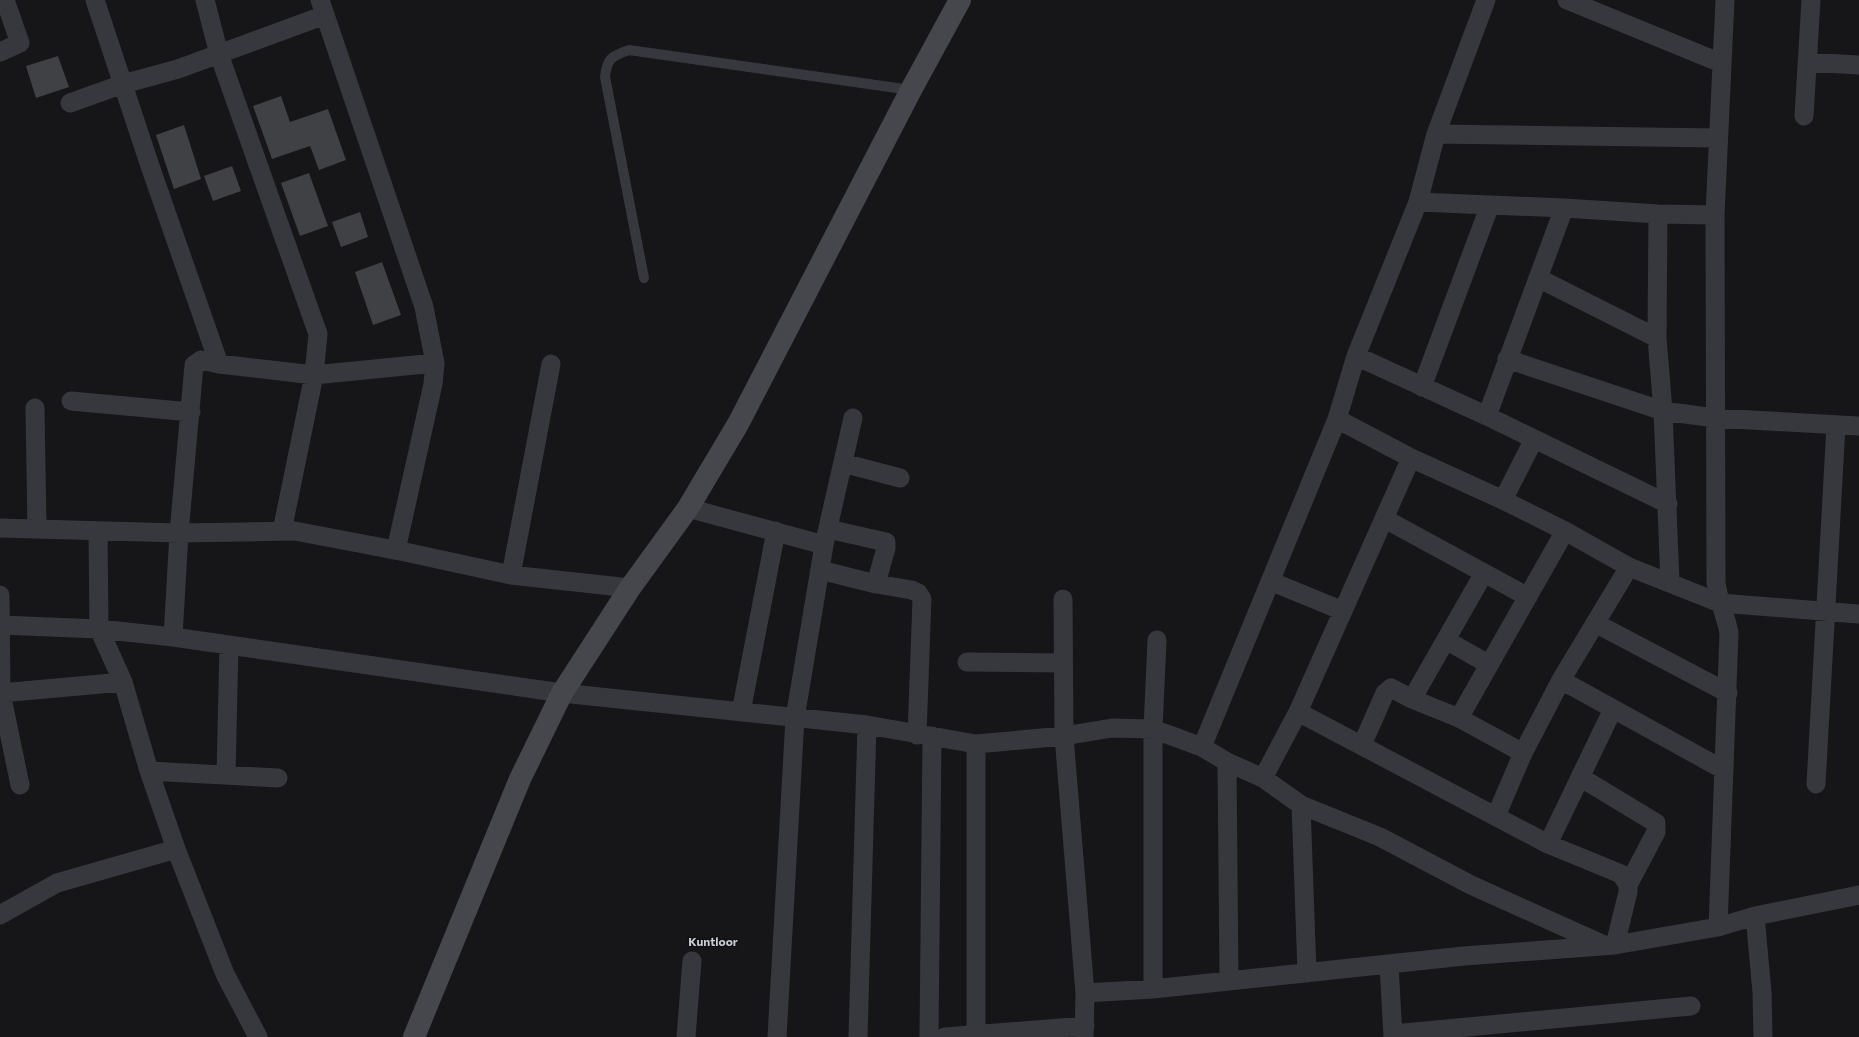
<svg xmlns="http://www.w3.org/2000/svg" width="1859" height="1037" font-family="Commissioner,sans-serif">
<style>
.building{fill:#404145}
.lines{fill:none;stroke-linecap:round;stroke-linejoin:round}
.lane{stroke:#37383d;stroke-width:10}
.street{stroke:#37383d;stroke-width:19}
.secondary{stroke:#45474d;stroke-width:22}
.labels{text-anchor:middle;dominant-baseline:central;stroke-width:3;stroke-linejoin:round;paint-order:stroke}
.quarter-label{font-size:12px;font-weight:bold;fill:#c9ccd4;stroke:#111113}
</style>
<rect width="100%" height="100%" fill="#161618"/>
<path class="building" d="M58 56 69 87 36 98 26 66Z
M281 96 290 122 328 109 346 160 319 170 310 146 272 159 253 106Z
M184 125 201 179 174 189 156 135Z
M232 166 241 191 213 201 204 176Z
M309 173 328 226 300 236 281 183Z
M360 212 368 237 341 247 332 222Z
M382 262 401 315 373 325 355 272Z"/>
<g class="lines">
<path class="lane" d="M644 278 605 77C607 58 612 56 629 50L911 90"/>
<path class="street" d="M95 0 150 166 219 364 201 360 194 365 179 533 173 637
M205 0 219 54 318 334 314 375 219 364
M320 0 424 307 435 363 433 384 396 550
M1567 0 1721 63
M0 52 20 43 5 0
M1807 62 1859 65
M70 103 123 84 178 69 325 15
M1804 116 1811 0
M1436 134 1717 138
M1418 202 1564 208 1658 214 1715 215
M1658 214 1657 338 1663 411 1670 582
M1538 278 1657 338
M1356 356 1487 416 1668 504
M1507 359 1663 411 1715 418 1859 426
M1422 387 1490 205
M71 401 191 412
M35 408 37 528
M1487 416 1564 208
M1337 419 1411 458 1503 500 1565 531 1629 567 1720 603 1859 614
M843 463 900 478
M1503 500 1534 439
M688 508 824 545
M1385 519 1528 597
M0 528 179 533 295 531 405 552 511 575 630 588
M828 529 886 542V548L876 584
M98 531 99 629 123 682 149 771 176 849 225 974 258 1037
M282 531 314 375 435 363
M820 570 876 584 912 590 918 593 922 599 917 735
M511 575 551 364
M1270 581 1343 611
M0 595 1 693 20 785
M1063 599 1064 736 1085 993 1084 1037
M1595 623 1728 693
M0 625 99 629 173 637 562 693 867 725 976 744 1064 736 1112 728 1153 729 1202 747 1227 762 1263 778 1301 805 1380 837 1471 885 1604 945
M1446 640 1488 664
M967 662 1063 663
M1561 680 1724 770
M1 693 123 682
M1412 699 1484 573
M741 712 776 531
M1298 712 1548 844 1621 874 1628 885V892L1615 945
M1459 718 1565 531
M1362 745 1385 693 1391 688 1412 699 1459 718 1523 753
M1202 747 1337 419 1356 356 1418 202 1436 134 1486 0
M1227 762 1229 980
M149 771 278 778
M226 775 229 645
M1580 777 1656 823V832L1628 885
M1263 778 1298 712 1411 458
M1816 784 1836 426
M1301 805 1307 973
M1496 816 1523 753 1561 680 1629 567
M1548 844 1613 709
M0 915 57 883 176 849
M1755 916 1762 992 1763 1037
M1718 927 1729 633C1726 616 1718 600 1716 582L1715 215 1725 0
M1389 965 1393 1037
M1153 989V729L1157 640
M1085 993 1153 989 1464 956 1615 945 1718 927 1755 916 1859 895
M1393 1034 1691 1006
M686 1037 692 961
M777 1037 795 718 824 545 853 418
M858 1037 867 725
M929 1037 932 736
M945 1037 1085 1026
M976 1037V744"/>
<path class="secondary" d="M414 1037 520 779 562 693 630 588 688 508 738 424 911 90 960 0"/>
</g>
<g class="labels">
<g class="quarter-label">
<text x="713" y="941">Kuntloor</text>
</g>
</g>
</svg>
